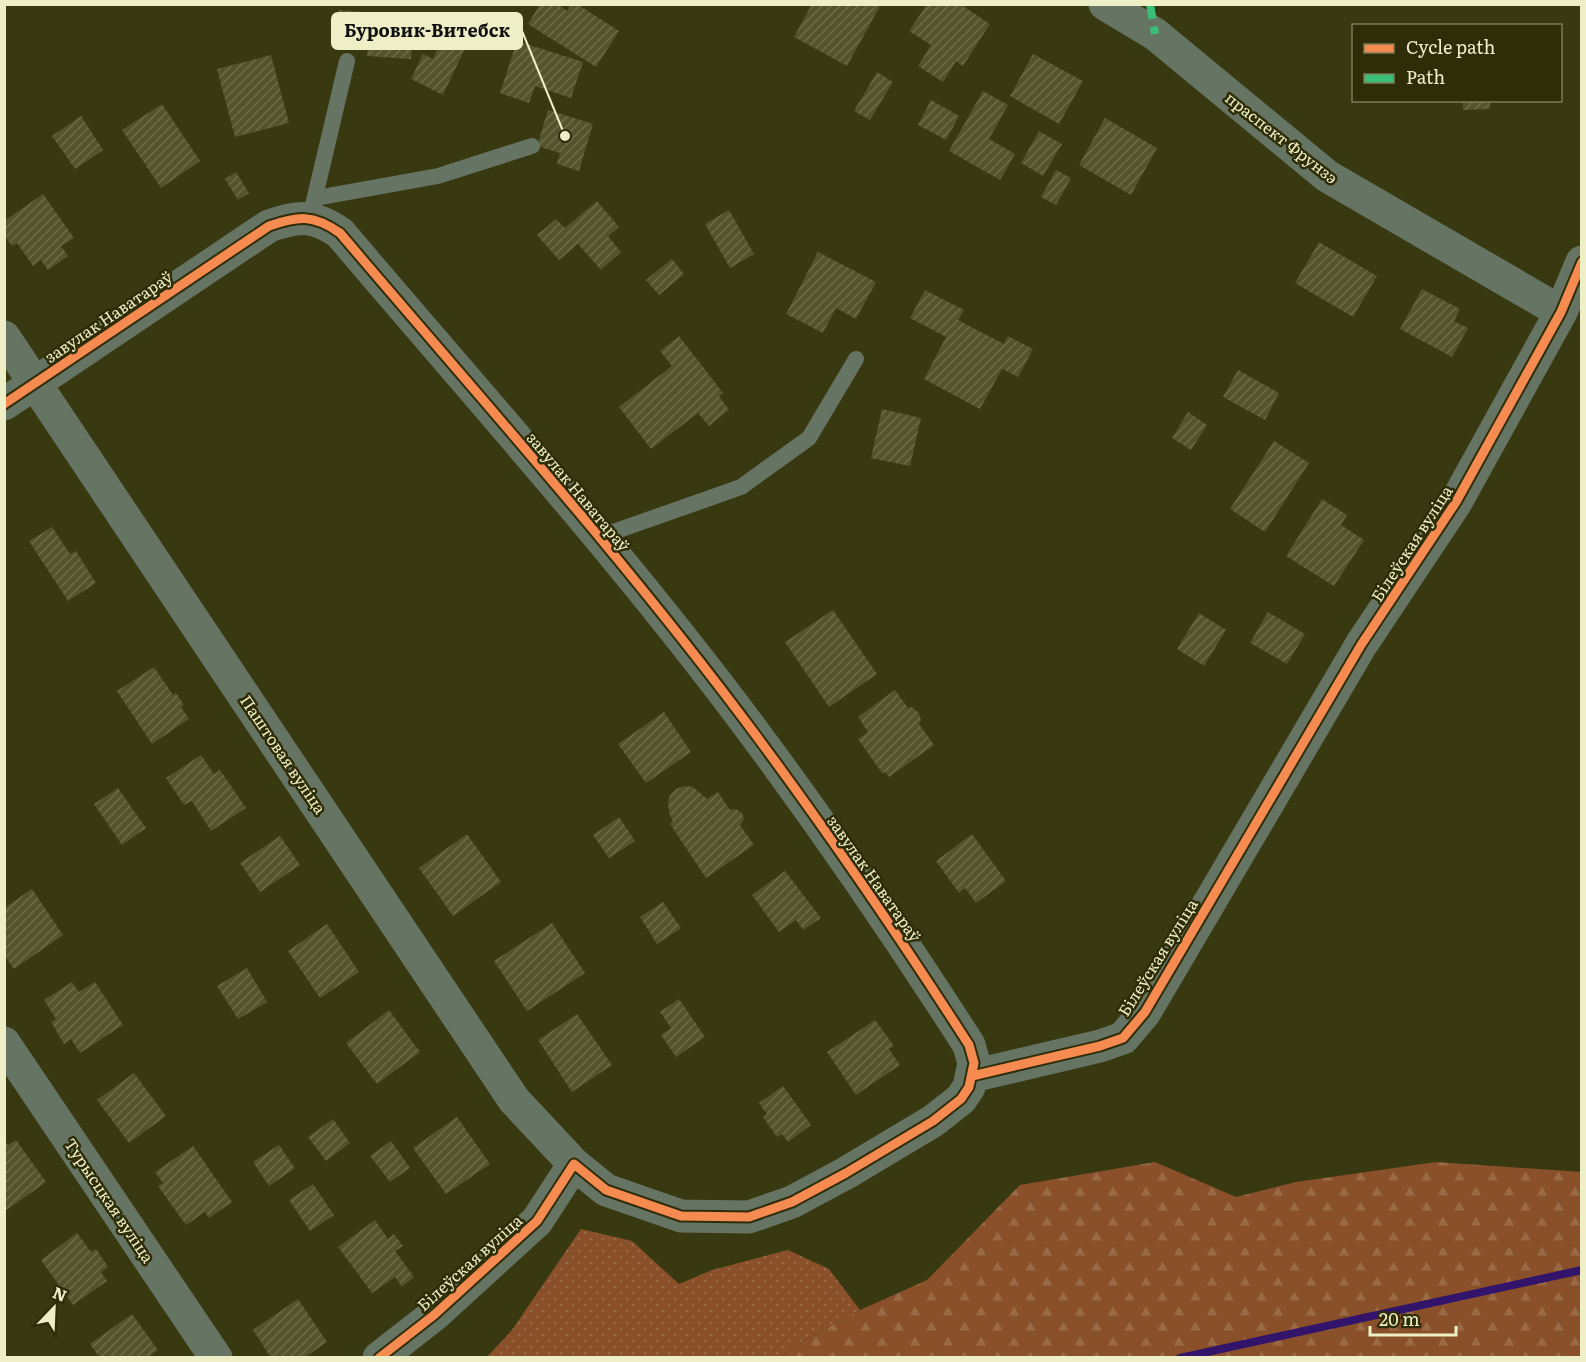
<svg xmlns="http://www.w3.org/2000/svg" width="1586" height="1362" font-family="Literata,serif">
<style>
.grass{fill:url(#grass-dots)}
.forest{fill:url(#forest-firs)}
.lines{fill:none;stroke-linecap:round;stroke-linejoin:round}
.stream{stroke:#32156a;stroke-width:8}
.building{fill:url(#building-hatch)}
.lane{stroke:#667463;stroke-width:16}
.street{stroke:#667463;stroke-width:33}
.quiet{stroke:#3abd76;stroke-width:8;stroke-dasharray:15 8;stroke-linecap:butt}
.cycleway-casing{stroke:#2e2d08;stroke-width:13}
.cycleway{stroke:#f68b52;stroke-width:9}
.labels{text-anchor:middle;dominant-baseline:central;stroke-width:5;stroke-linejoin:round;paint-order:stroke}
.street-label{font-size:16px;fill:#eeefc6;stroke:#2e2d08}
.leader{fill:none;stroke:#eeefc6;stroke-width:2}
.callout-dot{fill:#eeefc6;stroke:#2e2d08;stroke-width:2}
.callout{fill:#eeefc6;stroke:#eeefc6;stroke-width:2}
.callout-label{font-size:18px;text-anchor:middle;font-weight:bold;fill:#111}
</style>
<defs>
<pattern id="grass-dots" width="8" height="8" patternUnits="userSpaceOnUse" patternTransform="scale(1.5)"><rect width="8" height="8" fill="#89502a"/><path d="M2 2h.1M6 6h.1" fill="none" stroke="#9a6a47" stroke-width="1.8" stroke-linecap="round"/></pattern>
<pattern id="forest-firs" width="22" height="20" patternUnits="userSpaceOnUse" patternTransform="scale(1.5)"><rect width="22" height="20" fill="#89502a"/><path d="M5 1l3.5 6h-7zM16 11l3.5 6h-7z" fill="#9a6a47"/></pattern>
<pattern id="building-hatch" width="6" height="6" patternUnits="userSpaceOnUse" patternTransform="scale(1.5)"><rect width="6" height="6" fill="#53532c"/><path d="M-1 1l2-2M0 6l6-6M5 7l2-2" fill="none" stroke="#6c6c49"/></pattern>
</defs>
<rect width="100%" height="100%" fill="#383811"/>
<path class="grass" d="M581 1229 632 1241 679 1284 712 1270 788 1250 829 1269 860 1310 801 1342 781 1357 486 1358 512 1330Z"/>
<path class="forest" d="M1155 1162 1236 1197 1296 1182 1436 1162 1581 1172V1357H781L801 1342 860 1310 927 1280 1020 1185Z"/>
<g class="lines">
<path class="stream" d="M1180 1358 1582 1270"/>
</g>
<path class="building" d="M540 4H557L567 11 571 4H577L619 31 596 67 528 24Z
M812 4H881L847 66 794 37Z
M927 4H960L990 24 963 66 956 61 943 82 918 66 931 45 909 31Z
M339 10 404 15 403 29 413 30 411 59 367 56 368 49 358 48 359 37 337 36Z
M446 31 468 42 443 95 411 79 423 54 433 59Z
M517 41 583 62 571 98 535 86 529 103 500 93Z
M1033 54 1083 81 1059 124 1010 96Z
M271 55 289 123 235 137 217 69Z
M877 72 893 82 870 120 854 111Z
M983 91 1008 105 989 139 1015 154 1000 180 949 151Z
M931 100 959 116 946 140 918 125Z
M1463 100H1490V109L1463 110Z
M162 104 200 161 161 188 122 130Z
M548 110 593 124 579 171 557 164 560 153 537 146Z
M81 116 103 150 75 169 52 136Z
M1105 118 1157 148 1131 195 1079 165Z
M1039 131 1062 144 1043 176 1021 163Z
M1056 170 1071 178 1056 205 1041 197Z
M236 172 249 193 238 200 225 179Z
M43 194 74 238 61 246 68 256 48 270 41 260 33 266 17 243 12 246 4 235V221Z
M597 201 619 227 608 236 621 252 601 270 578 244 559 260 537 235 556 219 565 228Z
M729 210 754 254 730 268 705 224Z
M1319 242 1377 276 1353 317 1295 283Z
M818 252 876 282 856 319 836 308 823 333 786 314Z
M672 259 684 274 659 295 646 280Z
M1422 289 1460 309 1454 321 1468 328 1452 357 1400 329Z
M925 290 964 310 958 320 1004 344 1008 336 1033 349 1018 377 1002 369 980 409 924 379 946 337 910 318Z
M679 336 723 393 719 396 729 410 709 426 698 413 651 449 619 407 672 366 660 351Z
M1238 370 1279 393 1265 420 1223 397Z
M882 409 921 418 910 466 871 458Z
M1188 412 1207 425 1191 450 1172 438Z
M1274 441 1309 463 1265 532 1230 509Z
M1322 499 1347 515 1341 525 1364 540 1334 586 1286 556Z
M52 527 70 554 76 551 96 583 68 601 29 541Z
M833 610 877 674 829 707 785 642Z
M1268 612 1305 634 1287 664 1250 643Z
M1199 613 1226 630 1204 666 1177 649Z
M154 667 173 695 176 693 184 705 181 707 189 719 152 744 117 691Z
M895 690 908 708 912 707 919 713 921 720 919 724 934 745 889 777 885 772 882 773 858 739 868 732 858 717Z
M664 712 691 752 646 783 618 744Z
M201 755 214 774 220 770 246 808 211 831 192 801 184 805 166 778Z
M685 786 693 787 707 799 718 792 730 810 736 809 742 813 744 819 740 825 754 845 706 878 670 824 673 822 669 813 668 803 670 795 676 789Z
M118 788 146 828 122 845 94 804Z
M619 817 635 841 609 858 593 835Z
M467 834 501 882 453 916 419 868Z
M972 834 1006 881 976 903 965 888 959 893 936 861Z
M280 836 300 865 260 892 240 863Z
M785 871 821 918 803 930 796 920 779 932 752 895Z
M32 889 63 935 14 969 4 955V908Z
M663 902 681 928 657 944 640 917Z
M552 923 585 973 527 1011 494 961Z
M327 924 359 972 320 998 288 951Z
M247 968 267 1002 238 1019 217 986Z
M72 982 79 992 95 982 123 1025 80 1053 71 1039 64 1044 51 1022 56 1019 44 1000Z
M679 999 705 1037 676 1057 661 1035 671 1028 660 1012Z
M389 1010 420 1052 377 1084 346 1043Z
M577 1014 612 1065 572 1092 538 1040Z
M875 1020 894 1046 889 1049 900 1065 856 1095 827 1052Z
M134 1073 166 1116 129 1143 97 1100Z
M783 1086 811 1125 788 1142 782 1134 777 1137 763 1117 767 1114 759 1103Z
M457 1117 490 1164 446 1194 413 1148Z
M333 1119 350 1143 326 1161 308 1137Z
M4 1140 8 1145 16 1140 46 1182 4 1212Z
M391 1141 410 1168 390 1182 370 1156Z
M279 1145 295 1168 269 1186 253 1162Z
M193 1146 232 1202 209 1218 205 1212 186 1225 158 1186 163 1183 155 1172Z
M313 1184 334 1215 310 1231 289 1200Z
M375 1220 388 1239 394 1234 403 1246 395 1251 414 1277 402 1287 395 1277 372 1293 338 1247Z
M77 1233 91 1252 96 1249 108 1267 101 1272 107 1281 73 1305 41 1260Z
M298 1299 327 1342 304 1358H271L253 1330Z
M132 1314 158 1350 147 1358H100L90 1344Z"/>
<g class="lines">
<path class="lane" d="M316 198 438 176 532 146
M313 205 347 61
M599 537 741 487 809 438 856 359"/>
<path class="street" d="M1105 4 1155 34 1327 176 1561 312
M4 337 514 1100 574 1164
M4 404 269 226C298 216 313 214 340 233 480 398 626 560 755 734 830 835 901 939 969 1045L974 1063 969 1087 961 1099 933 1121 846 1173 792 1202 749 1217 681 1216 606 1190 574 1164 537 1221 434 1315 379 1358
M4 1043 216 1358
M972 1076 1100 1046 1123 1038 1145 1012 1361 645 1456 502 1561 312 1582 262"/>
<path class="quiet" d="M1150 4 1155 34"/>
<defs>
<path id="cycleway" d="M4 404 269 226C298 216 313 214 340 233 480 398 626 560 755 734 830 835 901 939 969 1045L974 1063 969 1087 961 1099 933 1121 846 1173 792 1202 749 1217 681 1216 606 1190 574 1164 537 1221 434 1315 379 1358
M972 1076 1100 1046 1123 1038 1145 1012 1361 645 1456 502 1561 312 1582 262"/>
</defs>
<use href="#cycleway" class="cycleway-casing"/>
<use href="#cycleway" class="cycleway"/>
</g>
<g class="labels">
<g class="street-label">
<text transform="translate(1282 137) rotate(38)">праспект Фрунзэ</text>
<text transform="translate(108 316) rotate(-34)">завулак Наватараў</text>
<text transform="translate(579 491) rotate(50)">завулак Наватараў</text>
<text transform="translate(1411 543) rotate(-57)">Білеўская вуліца</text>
<text transform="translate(284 754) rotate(56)">Паштовая вуліца</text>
<text transform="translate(875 878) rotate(55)">завулак Наватараў</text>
<text transform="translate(1157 957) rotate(-58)">Білеўская вуліца</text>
<text transform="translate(110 1200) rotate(56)">Турысцкая вуліца</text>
<text transform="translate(469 1262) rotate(-42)">Білеўская вуліца</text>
</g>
</g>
<path class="leader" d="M565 136L522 31"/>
<circle class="callout-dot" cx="565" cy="136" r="6"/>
<rect class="callout" x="332" y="13" width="190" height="36" rx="6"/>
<g class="callout-label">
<text x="427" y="37">Буровик-Витебск</text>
</g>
<rect width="1586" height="1362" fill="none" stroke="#eeefc6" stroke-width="12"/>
<rect x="1352" y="24" width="210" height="78" fill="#2e2d08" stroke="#7b7b54" stroke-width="1.5"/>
<rect x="1364" y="44" width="30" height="9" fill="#f68b52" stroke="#7b7b54" stroke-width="1.5"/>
<text x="1406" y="54" font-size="18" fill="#eeefc6">Cycle path</text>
<rect x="1364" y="74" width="30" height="9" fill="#3abd76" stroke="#7b7b54" stroke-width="1.5"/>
<text x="1406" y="84" font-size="18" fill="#eeefc6">Path</text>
<g transform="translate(54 1308) rotate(23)" stroke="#2e2d08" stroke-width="4.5" paint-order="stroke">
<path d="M0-4.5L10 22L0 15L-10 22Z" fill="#eeefc6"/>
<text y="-9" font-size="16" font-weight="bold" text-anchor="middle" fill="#eeefc6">N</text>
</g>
<path d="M1370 1326v9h86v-9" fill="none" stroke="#eeefc6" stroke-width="3"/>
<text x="1379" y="1326" font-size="18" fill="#eeefc6" stroke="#2e2d08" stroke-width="4.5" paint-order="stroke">20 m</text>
</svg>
